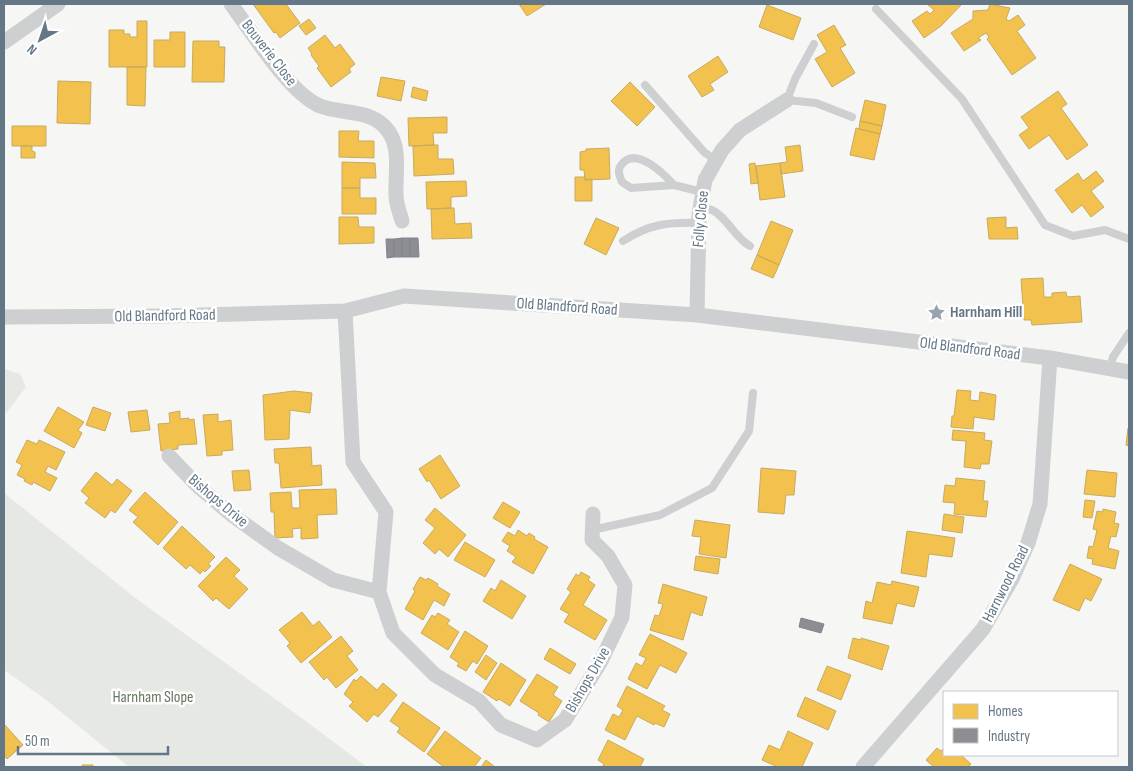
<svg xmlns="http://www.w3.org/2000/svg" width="1133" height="771" font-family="'Sofia Sans Condensed',sans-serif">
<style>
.green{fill:#e6e9e3}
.homes{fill:#f2c14e;stroke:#c7ab5f}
.industry{fill:#8d8d92;stroke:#81868f}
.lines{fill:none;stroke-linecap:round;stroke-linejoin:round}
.lane{stroke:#cecfd0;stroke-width:8}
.street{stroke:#cecfd0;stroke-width:15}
.labels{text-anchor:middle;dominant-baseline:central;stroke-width:5;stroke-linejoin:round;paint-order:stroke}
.street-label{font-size:16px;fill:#647787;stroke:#fff}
.poi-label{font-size:16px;font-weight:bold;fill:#647787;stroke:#fff;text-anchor:start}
.park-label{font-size:16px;fill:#647860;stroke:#fff}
</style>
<rect width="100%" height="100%" fill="#f6f6f5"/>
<path class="green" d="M4 369 20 374 26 387 7 412 4 414Z
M4 493 138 600 303 719 367 767H129L45 699 4 670Z"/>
<path class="homes" d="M253 4H286L300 23 280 38 276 32 274 33Z
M519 4H546L527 16Z
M927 4H962L941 26 924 38 912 21 927 11 930 14 934 10Z
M990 4 1010 8 1006 19 1009 21 1018 15 1025 25 1017 31 1036 58 1012 75 987 39 989 37 986 33 978 38 981 40 964 51 951 33 973 19V11L988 10Z
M767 5 801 18 793 40 759 27Z
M309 19 316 28 306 35 299 26Z
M137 21H147V67H109V30H124V34H130V37H137Z
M834 25 846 45 840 48 855 73 832 87 815 59 827 52 817 35Z
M170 32H185V67H154V40H170Z
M325 35 335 48 340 44 355 64 349 69 351 72 331 87 317 68 319 66 311 55 312 54 308 48Z
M193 41H219V47H225L224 82H192Z
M718 56 728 72 710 84 714 90 702 97 688 76Z
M127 67H146L145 106 127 105Z
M381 77 405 81 401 101 377 96Z
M58 81 91 82 90 124 57 123Z
M630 82 655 107 637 126 611 101Z
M413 87 428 91 426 101 411 97Z
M1058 91 1067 104 1061 108 1088 145 1067 160 1049 135 1029 149 1019 135 1029 128 1021 117Z
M865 100 886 105 882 126 860 121Z
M447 117V133H433L434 145 409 146 408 118Z
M860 121 882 126 880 134 859 129Z
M12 126H46V146H12Z
M856 128 880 134 874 160 850 155Z
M339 131H359L358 141H374V158L339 157Z
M434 145H438V159H453L454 174 414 176 413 146Z
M800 145 803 171 781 174 780 163 787 162 785 147Z
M21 146H32V151L35 152V158H21Z
M609 148 610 179 585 180 584 170H580V152L586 151V149Z
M342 162 375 163 376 178H360V188H342Z
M755 163 758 183 751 184 749 164Z
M780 163 785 197 760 200 756 166Z
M1096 171 1104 181 1091 191 1104 207 1091 217 1082 205 1072 213 1055 190 1078 173 1083 181Z
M575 177H585V180L592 179V201H575Z
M466 181 467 196 451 197V208L427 209 426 182Z
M342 188H360V198H376V214H342Z
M451 208H454L455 224 471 223 472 238 432 239 431 209Z
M339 217H358L359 227H374V243L339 244Z
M1006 217V228L1017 227 1018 239H989L987 218Z
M596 218 619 228 606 255 584 244Z
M771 221 793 230 779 265 757 255Z
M757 255 779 265 773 278 751 269Z
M1043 278 1044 297H1052V293L1066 292 1067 297 1080 296 1082 322 1032 325 1031 320H1024L1021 279Z
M957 390 971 391 970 400 979 401 980 392 996 395 994 420 974 417 973 429 951 427 952 416H954Z
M294 391 312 393 310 413 290 410 289 439 265 440 263 395Z
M58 407 84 422 78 430 82 433 74 448 44 431Z
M93 407 111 413 105 431 86 425Z
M147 410 150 430 131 432 128 412Z
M180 411V419L189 418V420L194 419 197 444 178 445V449L161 451 158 424 170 423 169 413Z
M218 414V422L231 420 233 450 222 451V455L207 456 203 415Z
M1128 428H1129V446L1126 445Z
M953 430 985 433 984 440 992 441 989 464H981L980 469 964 467 966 441 952 440Z
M27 440 37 444 39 440 65 452 56 470 48 466 45 472 57 478 50 491 33 482 32 485 24 481 25 479 17 475 22 465 16 462Z
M311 447 312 466 321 465 322 485 281 488 279 463H275L274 449Z
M440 455 460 486 441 499 429 480 427 482 419 469Z
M761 468 796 471 794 495H786L784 514 758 512Z
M249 470 251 490 234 491 232 471Z
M1087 470 1117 473 1115 497 1084 494Z
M96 472 112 485 117 479 132 491 115 513 111 510 105 518 85 503 89 498 81 491Z
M956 478 985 481 983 501H988L986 517 954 514 955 503 943 502 945 485 955 486Z
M336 489 337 514 317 515 318 538 301 539V528L292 529 293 537 275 538 274 512H271L270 493 291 492 292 508H300L299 490Z
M145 492 178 522 158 545 133 522 138 517 129 510Z
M1085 500 1095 501 1092 518 1083 517Z
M503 502 520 512 510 528 493 518Z
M435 508 466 535 448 557 439 549 435 554 423 543 435 528 425 520Z
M1103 509 1116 512 1114 523 1119 524 1116 537 1111 536 1108 548 1119 551 1115 569 1092 564 1093 559 1087 558 1089 546 1093 547 1097 530 1093 529 1097 511 1103 512Z
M944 514 964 517 962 533 942 530Z
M695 520 730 525 726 558 699 554 701 537 692 536Z
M182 526 215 557 208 564 211 566 205 572 203 570 200 574 190 565 186 569 163 548Z
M518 530 527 536 529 533 535 537 534 539 548 547 533 574 512 562 516 557 507 551 510 546 502 541 508 532 515 536Z
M907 531 955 538 952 557 929 554 926 577 901 573Z
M465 542 495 560 485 577 454 560Z
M696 556 720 559 718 574 694 570Z
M226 557 240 570 234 576 248 589 229 609 216 598 213 601 198 586Z
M1070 564 1102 579 1091 601 1085 598 1079 611 1053 600Z
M581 572 590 577 588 580 595 585 583 605 607 620 595 640 564 622 569 614 560 609 571 592 567 589 576 574 579 576Z
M420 577 426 580 428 578 438 584 437 586 450 594 444 606 434 600 423 620 405 609 415 591 413 589Z
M501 580 526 596 512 619 483 601 491 588 495 591Z
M892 581 919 587 914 607 897 603 892 624 863 618 866 601 872 603 877 582 891 585Z
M663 584 707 597 702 616 691 612 683 640 650 630 655 615 659 616 663 604 658 603Z
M302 612 313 626 319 621 332 637 301 663 287 646 290 643 279 630Z
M438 613 450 620 447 624 459 632 448 650 421 633 432 615 435 617Z
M465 631 488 646 477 664 473 661 466 671 457 666 459 663 450 657Z
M650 634 687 653 676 673 660 665 647 689 628 679 636 663 642 666 646 658 639 655Z
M341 636 353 651 347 656 358 670 336 688 327 677 324 680 309 662Z
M853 638 861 640V638L889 646 882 670 848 658Z
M550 648 576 664 570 674 544 659Z
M486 655 497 663 486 680 475 672Z
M501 663 526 680 510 706 499 699 497 701 483 692Z
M827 666 851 675 841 700 817 690Z
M537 674 558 687 553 695 562 701 549 722 538 715 539 713 520 701Z
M361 676 377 690 383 683 397 695 378 717 374 714 367 722 349 706 353 702 344 694 354 679 356 681Z
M627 686 665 706 662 710 670 714 664 727 655 723 654 725 637 716 625 740 605 730 613 714 619 717 623 710 617 706Z
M805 697 836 711 828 730 797 716Z
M403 702 440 728 424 752 397 732 400 728 390 721Z
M4 724 23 745 7 759 4 755Z
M445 731 481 758 474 767H444L427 754Z
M788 731 813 743 802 767H778L762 760 769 745 780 750Z
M608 740 644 759 640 767H602L604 764 598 760Z
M937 748 941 751 944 748V755H961L971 764 968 767H934L926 760Z
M486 760 495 767H481Z
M82 765H93V767H83Z"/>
<path class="industry" d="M402 238V257H394V239Z
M402 238H410V257H402Z
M410 238H418L419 257H410Z
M386 239H394V257L387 258Z
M801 618 824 624 821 633 799 627Z"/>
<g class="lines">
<path class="lane" d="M876 9 962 99 1045 225 1073 236 1105 230 1129 239
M814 44 795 79 787 100 816 103 852 117
M645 85 704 152 715 160
M674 185C664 174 636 146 622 164 617 169 619 175 622 182L631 188 674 185 702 192
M700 208C704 209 708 209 712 210 726 216 735 238 750 246
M623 241C649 224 668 222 699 223
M1110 368 1113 357 1129 333
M592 530 660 515 712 488 749 431 753 393"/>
<path class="street" d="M231 4C252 32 289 93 320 106 344 115 373 108 389 132 401 150 395 175 396 195 396 204 400 213 402 221
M4 42 58 4
M345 311 353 462 386 512 379 592
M697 315 699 214 705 180 722 150 740 130 787 100
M4 317 163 316 345 311 404 296 697 315 1050 358 1129 372
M169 456 199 487 232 515 278 548 333 580 379 592 393 633 435 675 479 701 501 725 537 740 565 720 601 661 622 617 625 585 608 556 592 540 593 514
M863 767 983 629 1012 579 1028 543 1040 504 1050 358"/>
</g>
<defs>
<symbol id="sight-bare" viewBox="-9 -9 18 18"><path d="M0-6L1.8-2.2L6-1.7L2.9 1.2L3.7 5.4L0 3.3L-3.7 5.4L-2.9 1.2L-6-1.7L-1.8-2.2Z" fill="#97a3ae" stroke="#fff" stroke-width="2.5" paint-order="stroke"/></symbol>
</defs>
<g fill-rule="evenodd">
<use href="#sight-bare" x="924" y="300" width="25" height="25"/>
</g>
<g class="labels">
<g class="street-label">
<text transform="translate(269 53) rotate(52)">Bouverie Close</text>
<text transform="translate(701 219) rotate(-85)">Folly Close</text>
<text transform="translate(567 307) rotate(4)">Old Blandford Road</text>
<text transform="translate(165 316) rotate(-1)">Old Blandford Road</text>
<text transform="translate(970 349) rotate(7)">Old Blandford Road</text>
<text transform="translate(218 501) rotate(40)">Bishops Drive</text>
<text transform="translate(1006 584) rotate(-63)">Harnwood Road</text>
<text transform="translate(588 680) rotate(-60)">Bishops Drive</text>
</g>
<g class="poi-label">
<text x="950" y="312">Harnham Hill</text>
</g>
<g class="park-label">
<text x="153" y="697">Harnham Slope</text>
</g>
</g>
<rect width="1133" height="771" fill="none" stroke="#647787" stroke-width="10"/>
<rect x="943" y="691" width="175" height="65" fill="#ffffff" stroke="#c1c9cf"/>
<rect x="953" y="704" width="25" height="15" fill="#f2c14e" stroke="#c1c9cf"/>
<text x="988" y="716" font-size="15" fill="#647787">Homes</text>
<rect x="953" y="728" width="25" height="15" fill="#8d8d92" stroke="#c1c9cf"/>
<text x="988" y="741" font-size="15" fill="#647787">Industry</text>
<g transform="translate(40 40) rotate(220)" stroke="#ffffff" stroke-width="4" paint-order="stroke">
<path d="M0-4L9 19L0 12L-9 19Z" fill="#647787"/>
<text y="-8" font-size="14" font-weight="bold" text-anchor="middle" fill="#647787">N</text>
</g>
<path d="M18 746v8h150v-8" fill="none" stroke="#647787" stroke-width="2.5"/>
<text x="25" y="746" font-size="15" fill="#647787" stroke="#ffffff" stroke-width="4" paint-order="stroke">50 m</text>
</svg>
